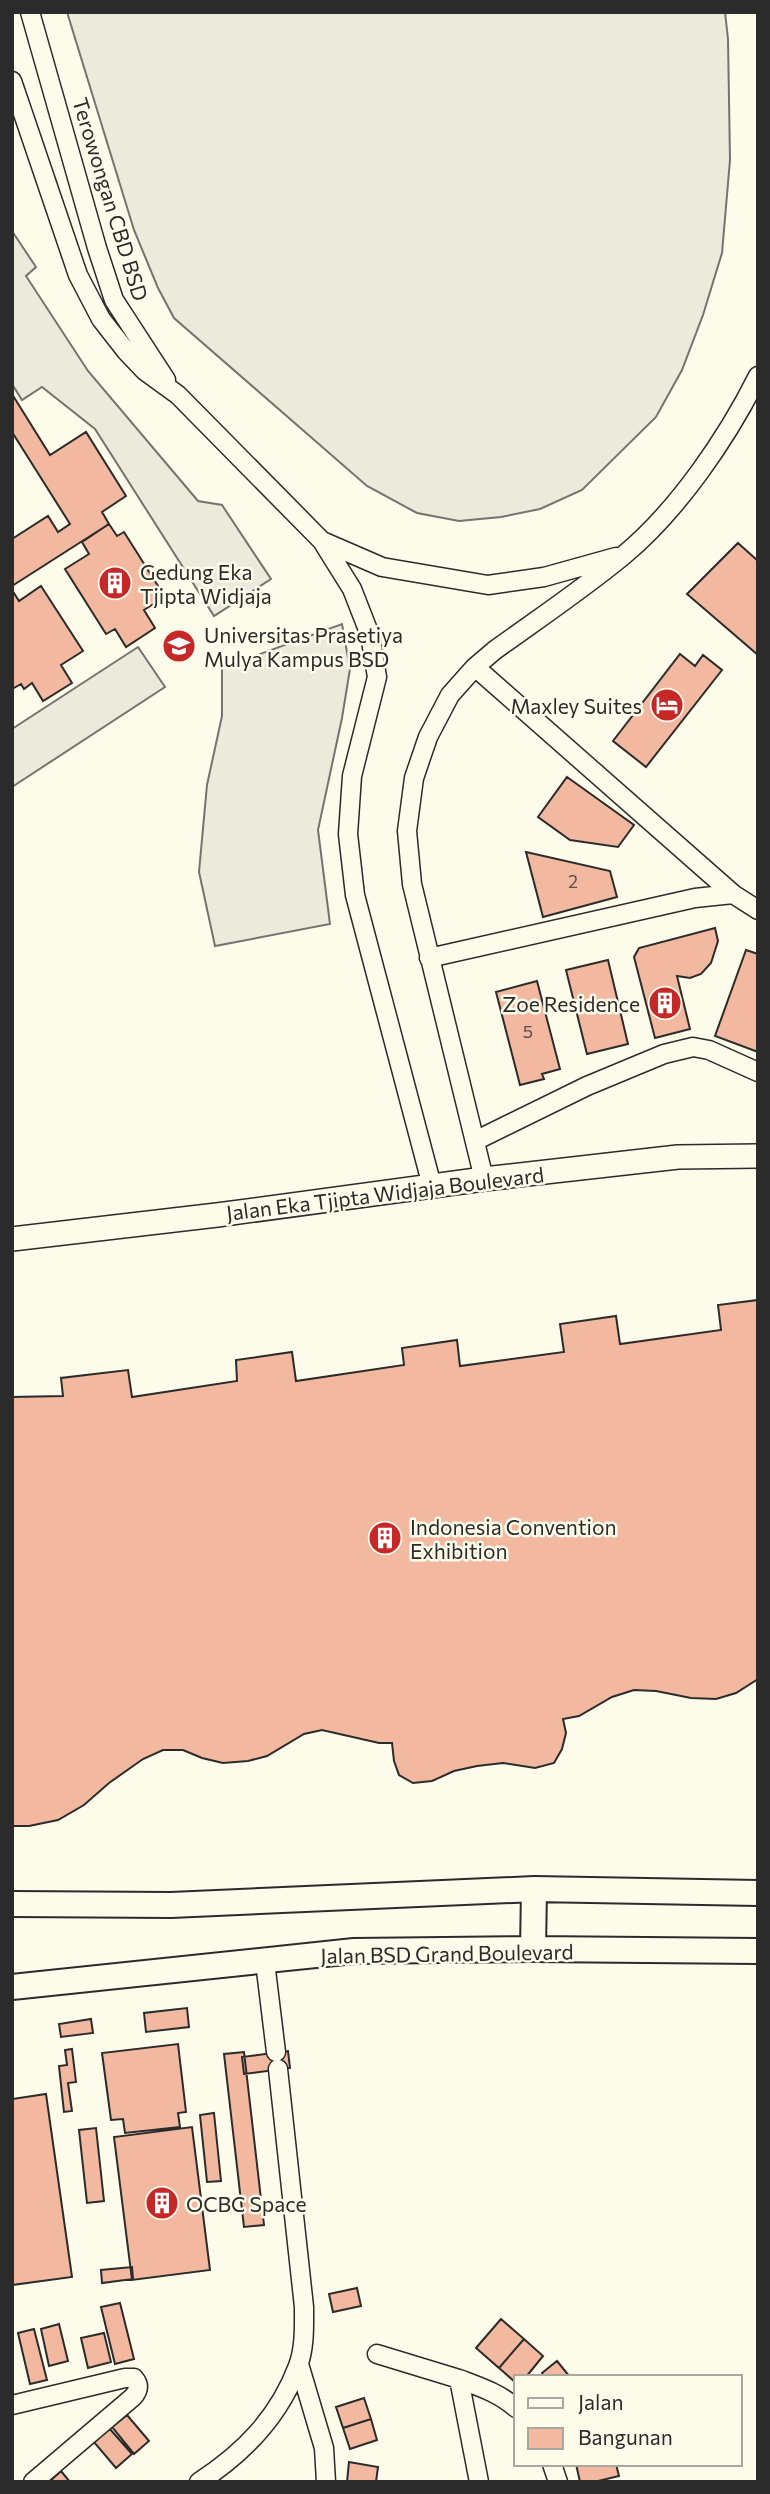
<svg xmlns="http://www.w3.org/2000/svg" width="770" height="2494" font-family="Commissioner,sans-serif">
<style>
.parking{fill:#eceadb;stroke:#74746e;stroke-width:2}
.building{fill:#f2b8a0;stroke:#2b2b2b;stroke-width:2}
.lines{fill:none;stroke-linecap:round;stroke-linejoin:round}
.minor-casing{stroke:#2b2b2b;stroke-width:21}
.tertiary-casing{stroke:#2b2b2b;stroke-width:26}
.secondary-casing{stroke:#2b2b2b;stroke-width:28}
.minor{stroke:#fdfbea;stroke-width:18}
.tertiary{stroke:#fdfbea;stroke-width:23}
.secondary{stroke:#fdfbea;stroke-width:24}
.labels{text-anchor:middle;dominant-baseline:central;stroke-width:5;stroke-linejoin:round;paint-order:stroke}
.number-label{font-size:18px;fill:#5d4e48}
.street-label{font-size:21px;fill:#2b2b2b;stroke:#fdfbea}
.poi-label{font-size:21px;fill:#2b2b2b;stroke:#fdfbea;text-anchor:start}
</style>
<rect width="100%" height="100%" fill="#fdfbea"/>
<path class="parking" d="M67 12H725L728 39 730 160 722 253 703 315 682 370 656 417 582 490 540 509 501 517 459 521 417 513 367 486 174 318 158 288 134 230Z
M12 231 36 267 26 276 88 371 198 501 222 505 271 579 214 616 95 429 42 387 22 400 12 384Z
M342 624 350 669 342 718 318 830 330 924 215 946 199 872 207 785 222 716V668Z
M138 647 165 687 12 787V729Z"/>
<path class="building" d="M12 394 50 455 86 432 126 496 102 512 109 524 12 586V539L48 516 58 532 70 524 12 432Z
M109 524 117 536 124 532 165 597 144 610 155 628 126 647 115 629 106 634 65 569 89 554 82 542Z
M738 543 758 561V655L687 594Z
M41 586 83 651 61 665 72 683 43 701 32 683 24 689 21 684 12 689V590L19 601Z
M680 654 695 666 703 655 722 670 646 767 613 741Z
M567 777 634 825 618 847 570 840 538 817Z
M526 852 610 871 617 897 543 917Z
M715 928 718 941 711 963 701 974 690 978 677 976 690 1029 655 1038 634 957 639 948Z
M746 950 758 954V1052L715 1036Z
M608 960 628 1044 587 1054 566 970Z
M537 981 560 1069 542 1074 544 1079 520 1085 496 992Z
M758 1300V1679L736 1693 716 1699 691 1698 656 1691 634 1690 612 1697 579 1716 563 1719 566 1733 562 1749 554 1763 535 1768 503 1763 477 1766 454 1771 432 1781 413 1783 399 1775 394 1761 392 1743H379L322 1730 304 1734 267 1756 248 1761 223 1763 202 1758 183 1750H163L143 1759 109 1783 84 1805 58 1820 29 1826H12V1397L63 1396 61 1378 128 1370 132 1397 237 1381 236 1360 292 1352 296 1381 404 1365 402 1348 457 1340 460 1366 564 1352 560 1324 616 1316 620 1344 721 1330 718 1305Z
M187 2008 189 2027 146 2032 144 2013Z
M91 2019 93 2033 61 2037 59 2024Z
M178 2044 186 2112 178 2113 180 2127 125 2133 123 2119 111 2120 102 2053Z
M72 2049 76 2082 68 2083 72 2111 64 2112 59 2066 67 2065 65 2050Z
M288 2051 290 2068 244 2074 242 2057Z
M244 2052 264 2225 244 2227 224 2054Z
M46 2094 72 2277 12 2285V2099Z
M214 2113 221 2181 207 2182 200 2115Z
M192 2127 210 2270 132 2280 114 2137Z
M96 2128 104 2201 87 2203 79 2130Z
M132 2267 133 2279 102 2283 101 2270Z
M357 2288 361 2306 333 2312 329 2294Z
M120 2303 134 2359 115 2364 101 2307Z
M501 2319 524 2339 499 2368 476 2348Z
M59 2324 68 2361 49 2366 41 2329Z
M34 2329 47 2380 30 2384 18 2333Z
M104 2333 111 2362 88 2368 81 2338Z
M524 2339 543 2356 526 2377H516V2383L499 2368Z
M557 2361 570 2377H544L542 2373Z
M364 2398 371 2419 343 2428 336 2407Z
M127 2415 149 2441 134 2454 112 2427Z
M371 2419 377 2440 350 2449 343 2428Z
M109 2428 132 2454 116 2468 93 2441Z
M349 2462 378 2467 376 2482H347Z
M576 2464H616L619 2476 594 2482H580Z
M61 2471 70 2482H49Z"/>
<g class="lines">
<defs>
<path id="minor" d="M30 12 97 248 114 300 166 380
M12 81 78 275 101 319 126 351 145 371 178 395 322 541 352 589 370 635 377 677 352 776 348 834 355 895 432 1186
M322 541 382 567 488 585 544 577 616 557
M475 667 733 894 758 910
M429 958 695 898 733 894
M475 1141 587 1086 664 1054 693 1047 709 1050 758 1072
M484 1179 412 884 407 831 414 778 428 737 450 695 475 667 495 650C538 619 583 589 624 555 678 510 727 438 758 376
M265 1962 276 2052
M377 2354 459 2379
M299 2364 324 2448 326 2482
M12 2405 125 2378H134C140 2385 139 2390 133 2397L33 2482
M552 2464 558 2482
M199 2482C244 2453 279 2417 298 2366 305 2347 304 2326 304 2307L278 2069
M479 2482 459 2379C480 2387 499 2393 516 2408"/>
<path id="tertiary" d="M12 1239 217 1215 484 1179 678 1157 758 1156"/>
<path id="secondary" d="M12 1904 171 1905 534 1889 758 1893
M533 1949 534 1889
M12 1987 354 1951 533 1949 758 1951"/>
</defs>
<use href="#minor" class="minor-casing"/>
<use href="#tertiary" class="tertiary-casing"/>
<use href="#secondary" class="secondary-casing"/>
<use href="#minor" class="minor"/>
<use href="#tertiary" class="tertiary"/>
<use href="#secondary" class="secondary"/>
</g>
<defs>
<symbol id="building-disc" viewBox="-11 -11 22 22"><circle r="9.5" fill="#c62828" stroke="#fdfbea"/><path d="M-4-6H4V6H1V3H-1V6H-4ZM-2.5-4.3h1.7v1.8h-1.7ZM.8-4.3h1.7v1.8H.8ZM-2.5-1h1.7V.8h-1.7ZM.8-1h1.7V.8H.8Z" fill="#fff"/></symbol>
<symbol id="university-disc" viewBox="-11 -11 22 22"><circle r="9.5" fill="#c62828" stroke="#fdfbea"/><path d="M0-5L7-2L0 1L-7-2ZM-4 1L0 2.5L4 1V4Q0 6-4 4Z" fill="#fff"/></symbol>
<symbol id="hotel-disc" viewBox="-11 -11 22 22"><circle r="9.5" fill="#c62828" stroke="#fdfbea"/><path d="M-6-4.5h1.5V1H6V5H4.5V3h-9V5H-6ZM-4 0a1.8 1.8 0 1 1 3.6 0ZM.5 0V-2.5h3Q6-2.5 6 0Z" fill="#fff"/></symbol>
</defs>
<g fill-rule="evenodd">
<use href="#building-disc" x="96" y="564" width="38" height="38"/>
<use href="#university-disc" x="160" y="627" width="38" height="38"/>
<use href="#hotel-disc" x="648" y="686" width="38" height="38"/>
<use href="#building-disc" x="646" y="984" width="38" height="38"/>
<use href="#building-disc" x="366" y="1519" width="38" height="38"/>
<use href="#building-disc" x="143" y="2184" width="38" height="38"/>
</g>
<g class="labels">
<g class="number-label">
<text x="573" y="881">2</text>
<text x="528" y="1031">5</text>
</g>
<g class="street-label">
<text transform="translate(111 199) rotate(73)">Terowongan CBD BSD</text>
<text transform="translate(385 1193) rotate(-7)">Jalan Eka Tjipta Widjaja Boulevard</text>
<text transform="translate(447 1953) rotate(-1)">Jalan BSD Grand Boulevard</text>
</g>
<g class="poi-label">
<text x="140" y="571">Gedung Eka<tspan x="140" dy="24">Tjipta Widjaja</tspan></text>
<text x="204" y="634">Universitas Prasetiya<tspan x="204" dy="24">Mulya Kampus BSD</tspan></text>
<text x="642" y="705" text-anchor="end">Maxley Suites</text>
<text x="640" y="1003" text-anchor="end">Zoe Residence</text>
<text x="410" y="1526">Indonesia Convention<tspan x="410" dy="24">Exhibition</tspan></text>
<text x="186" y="2203">OCBC Space</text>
</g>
</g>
<rect width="770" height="2494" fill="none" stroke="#2b2b2b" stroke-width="28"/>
<rect x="514" y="2375" width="228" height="91" fill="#fdfbea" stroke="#a9a89e" stroke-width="2"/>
<rect x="528" y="2398" width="35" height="10" fill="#fdfbea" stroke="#a9a89e" stroke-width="2"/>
<text x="578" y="2410" font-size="21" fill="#2b2b2b">Jalan</text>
<rect x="528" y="2428" width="35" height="21" fill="#f2b8a0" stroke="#a9a89e" stroke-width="2"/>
<text x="578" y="2445" font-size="21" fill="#2b2b2b">Bangunan</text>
</svg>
